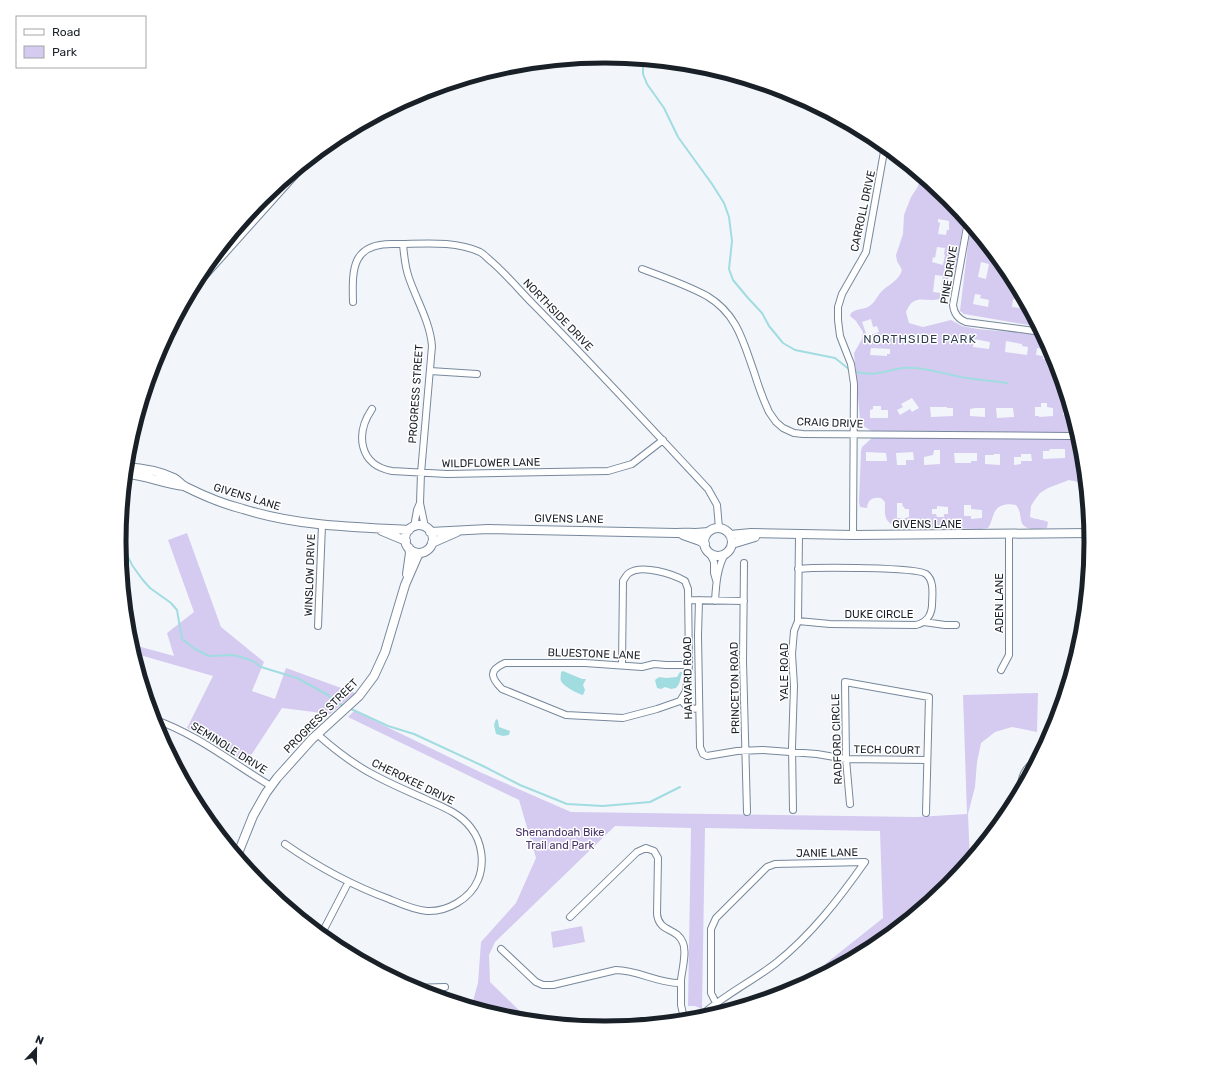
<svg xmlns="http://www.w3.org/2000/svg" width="1211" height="1085" font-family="Rubik,sans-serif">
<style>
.green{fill:#d5caf0;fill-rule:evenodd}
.water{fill:#a1dce1}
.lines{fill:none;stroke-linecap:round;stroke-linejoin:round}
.stream{stroke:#a1dce1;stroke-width:2}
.minor-casing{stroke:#77889c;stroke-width:8}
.tertiary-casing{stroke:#77889c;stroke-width:10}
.motorway-casing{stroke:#77889c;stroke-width:14}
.minor{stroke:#fff;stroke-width:6}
.tertiary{stroke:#fff;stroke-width:8}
.motorway{stroke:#fff;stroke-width:12}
.labels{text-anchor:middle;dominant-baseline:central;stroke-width:3;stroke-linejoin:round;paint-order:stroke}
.street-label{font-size:11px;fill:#192027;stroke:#fff}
.park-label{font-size:11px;fill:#49346a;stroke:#fff}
.neighbourhood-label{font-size:12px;letter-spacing:1px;fill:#2e3e4f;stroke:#fff}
.rim{fill:none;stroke:#192027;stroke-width:5}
</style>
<rect width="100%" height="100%" fill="#f2f6fa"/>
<path class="green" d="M922 176 950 199 947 205 953 209 956 206 964 216 957 265 952 275 947 280 944 294 940 299C925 303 914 292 906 312L909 323 923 327 951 320 962 326 977 329 1044 335 1051 350 1037 348 1036 355 1043 356V359L1050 360 1051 357H1055L1069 404V406H1063V415H1072V414L1083 448 1086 484 1069 480 1048 488 1040 493 1034 501 1031 506 1030 517C1037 520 1042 519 1048 522L1047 528C1039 529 1023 532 1021 520 1020 514 1020 510 1016 505 1006 503 996 505 993 516 991 521 991 524 988 528L981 529 895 527C883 519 885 515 885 502L881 498C873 497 868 499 867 508L860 507 859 502 861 451 862 447 873 437 872 431 863 426 860 419 854 353 862 339 863 332 856 321 850 316 851 313C857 308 865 310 871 305 876 301 878 294 883 290 890 284 899 280 902 270L897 261 896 255 903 234 904 215 911 197 917 188ZM938 219 949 221V230H947L946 235 938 234 940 223 938 222ZM937 247 945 248 944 254 945 255 943 265 932 262 933 257 935 258ZM935 275 943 276 941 293 933 292ZM871 319 873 327 877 326 879 332 867 336 862 322ZM974 339 990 342 989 349 973 347ZM1006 341 1022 344V346L1028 347 1027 355 1005 352ZM871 348 890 349V354H887V356L870 355ZM912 398 919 408 912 412 910 409 900 415 897 410 903 407 901 404ZM1041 403H1047V407L1053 408V416L1039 417V416H1035V407H1041ZM873 406H881V410H888V418H870V410L873 409ZM930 407H947V408H953V416L931 417ZM975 408H985V417L970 416V409ZM996 408H1013L1014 417 997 418ZM1050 449H1065V458L1043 459V451H1049ZM934 450H940V464L924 465V457L933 455ZM866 452 886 453 887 461H866ZM913 452 914 460H906V465H897L896 453ZM954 453H977V461H971V463H955ZM994 454H1000V465L985 464V455H994ZM1021 454H1031L1032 461H1021V464L1014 465V457H1021ZM897 503H902L903 507H904L905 509H909V517L902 519V518H897ZM964 505H971V509L982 510V518L971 519V516H964ZM937 506 948 507V514H944V517H937L936 514H932V509H937Z
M973 228 1010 272 1025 301 1013 299 1012 307 1027 309V305L1040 327 964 314 960 311 969 237ZM981 262 989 264 986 279 978 277ZM975 294 981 295 980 298 989 300 988 307 973 304Z
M187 533 221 627 264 662 252 691 275 699 286 668 355 693 330 714 282 708 246 763 205 737 187 728 213 676 133 653 130 644 174 656 167 633 194 612 168 540Z
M1038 693 1037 732 1012 727 995 732 981 743 977 762 975 787 968 814 970 862 949 887 876 947 791 992H790L883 918 880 831 705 828 702 1009 695 1006H688L691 828 615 826 495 942 489 955 490 982 527 1018 677 1019 678 1022 605 1029 510 1020 471 1008 478 983 481 942 516 903 536 858 519 800 348 717 354 711 482 773 571 812 916 817 967 814 963 695Z
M582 926 585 942 553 948 551 932Z"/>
<path class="water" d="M563 671 582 679H586L583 685 585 690 583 695C578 694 563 686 561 681 560 679 561 675 561 672Z
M680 672H682V673L679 684 676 688 671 689 665 687 661 689 657 688 655 680 659 677 666 678 677 677Z
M496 719 498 720 499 727 510 731 509 735 503 736 496 734 494 725Z"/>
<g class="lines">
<path class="stream" d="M643 60V74L647 84 664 108 678 137 712 184 724 203 729 217 732 241 729 269 733 280 748 298 762 313 769 326 783 343 795 350 835 358 850 370
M854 371C871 378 887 370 903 368 924 366 946 375 967 378 980 380 994 381 1007 383
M119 539 132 565 142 579 150 588 171 603 177 610 182 639 195 649 209 656 233 655 241 657 253 661 261 667 297 678 328 695 338 704 345 706
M349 708 388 726 414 734 483 766 520 785 567 804 603 806 650 802 680 787"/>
<defs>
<path id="minor" d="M968 221 953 305C954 314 958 319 966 322L1042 332
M403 244C404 256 405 267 409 278 417 301 430 322 432 346L421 473 420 503 425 527
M642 269C664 277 687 285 707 296 737 314 743 341 754 372 758 385 763 399 769 412L776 422 783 428 794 433 803 434 1069 436 1078 434
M353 302C352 268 352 243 394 244 422 244 454 240 480 252 484 254 488 259 492 262 507 275 520 291 534 305 593 365 651 428 708 489L717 505 719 528
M430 371 477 374
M372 409C355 434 359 465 392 471L447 474 608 471 632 464 663 440
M414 527 417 510 420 503
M853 535 854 384 851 364 840 336 838 320V307L842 294 866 252 885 146
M709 552 714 562V573L716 580
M744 563 743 661 747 812
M688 600 744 601
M699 600 698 636 700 747 703 754 707 756 737 751 763 750 817 754 846 759 927 760
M715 601C716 585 717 568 725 554
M798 621 830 624 916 625C927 622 931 616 932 606 932 596 935 581 926 574 917 567 815 567 798 569
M924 622 945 625H956
M318 626 322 525
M622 665 623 581C625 578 627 574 629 573 642 564 673 574 685 581L688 589 689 665 686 691 680 701 657 709 623 718 566 715 502 689C490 677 489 670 505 663H585L642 667 654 664 666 665H689
M1001 670 1009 655V535
M681 700 688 708 699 709
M153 719C197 734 232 763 271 786
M1020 793C1021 777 1024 768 1038 759
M850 804 846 759 845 682 929 697 926 813
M793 810 792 747 794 686 792 654 794 631 798 621 799 535
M285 844C318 867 351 885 389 899 401 904 414 910 427 911 447 912 470 899 478 880 485 863 482 842 471 828 459 812 440 806 423 798 407 791 391 784 376 776 354 765 335 750 317 734
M570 917 637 852 646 848 654 851 658 858 657 914C659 933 677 927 683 943 687 952 682 970 681 980 681 989 681 997 681 1005L683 1014 689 1021
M321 935 348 883
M501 949 536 982 543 985H553L616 970C638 970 659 984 681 983
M411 988 445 987
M696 1020C720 997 750 983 776 963 811 935 839 899 865 862L775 864 767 867 716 918 711 929V993L716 1003"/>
<path id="tertiary" d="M126 467C142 468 159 471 174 478 178 480 181 485 186 487 204 496 223 504 243 509 297 526 353 527 409 530
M126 474C146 475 164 484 184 486
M405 539a14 14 0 1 1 28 0a14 14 0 1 1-28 0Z
M704 542a14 14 0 1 1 28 0a14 14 0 1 1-28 0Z
M382 531 406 541
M430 532 488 529 676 533C687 532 697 534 708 532
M683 535 700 541 705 544
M730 535 751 533 853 535 1091 533
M432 543 457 532
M732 544 755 537
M407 574 410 553 409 548
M237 856 253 816 266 793 277 778 312 739 359 696 374 676 385 652 405 585 418 555 421 553"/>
<path id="motorway" d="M198 279 293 173"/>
</defs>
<use href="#minor" class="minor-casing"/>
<use href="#tertiary" class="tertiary-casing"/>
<use href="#motorway" class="motorway-casing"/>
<use href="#minor" class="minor"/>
<use href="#tertiary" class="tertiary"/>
<use href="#motorway" class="motorway"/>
</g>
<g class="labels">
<g class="street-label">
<text transform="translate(863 211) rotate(-78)">CARROLL DRIVE</text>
<text transform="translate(949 275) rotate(-81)">PINE DRIVE</text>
<text transform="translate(558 315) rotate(46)">NORTHSIDE DRIVE</text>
<text transform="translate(416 394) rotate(-86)">PROGRESS STREET</text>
<text transform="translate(830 423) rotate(2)">CRAIG DRIVE</text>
<text transform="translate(491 463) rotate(-1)">WILDFLOWER LANE</text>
<text transform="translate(247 497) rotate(17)">GIVENS LANE</text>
<text transform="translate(569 519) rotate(1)">GIVENS LANE</text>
<text x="927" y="524">GIVENS LANE</text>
<text transform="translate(310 575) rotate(-88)">WINSLOW DRIVE</text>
<text transform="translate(999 603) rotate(-90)">ADEN LANE</text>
<text x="879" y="614">DUKE CIRCLE</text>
<text transform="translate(594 654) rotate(2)">BLUESTONE LANE</text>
<text transform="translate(784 672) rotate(-90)">YALE ROAD</text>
<text transform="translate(688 678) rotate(-91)">HARVARD ROAD</text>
<text transform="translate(735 688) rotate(-91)">PRINCETON ROAD</text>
<text transform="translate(321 716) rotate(-45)">PROGRESS STREET</text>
<text transform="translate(837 739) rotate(-92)">RADFORD CIRCLE</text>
<text transform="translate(229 748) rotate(32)">SEMINOLE DRIVE</text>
<text transform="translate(887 750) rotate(1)">TECH COURT</text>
<text transform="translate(413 782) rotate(26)">CHEROKEE DRIVE</text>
<text transform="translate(827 853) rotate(-1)">JANIE LANE</text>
</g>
<g class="park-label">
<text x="560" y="832">Shenandoah Bike<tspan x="560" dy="13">Trail and Park</tspan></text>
</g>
<g class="neighbourhood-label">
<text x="920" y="339">NORTHSIDE PARK</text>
</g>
</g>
<path d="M0 0H1211V1085H0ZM126 542a479 479 0 1 1 958 0a479 479 0 1 1-958 0Z" fill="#fff" fill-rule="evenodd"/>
<path class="rim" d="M126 542a479 479 0 1 1 958 0a479 479 0 1 1-958 0Z"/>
<rect x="16" y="16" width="130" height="52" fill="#ffffff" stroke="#a3a6a9"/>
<rect x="24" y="29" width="20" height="6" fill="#ffffff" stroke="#a3a6a9"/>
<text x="52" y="36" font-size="12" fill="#192027">Road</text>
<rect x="24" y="46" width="20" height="12" fill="#d5caf0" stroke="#a3a6a9"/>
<text x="52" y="56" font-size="12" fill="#192027">Park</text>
<g transform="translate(36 1049) rotate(22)" stroke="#ffffff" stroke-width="3" paint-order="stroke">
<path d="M0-3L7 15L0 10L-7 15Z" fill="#192027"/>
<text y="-6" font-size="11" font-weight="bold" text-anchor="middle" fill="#192027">N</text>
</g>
</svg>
